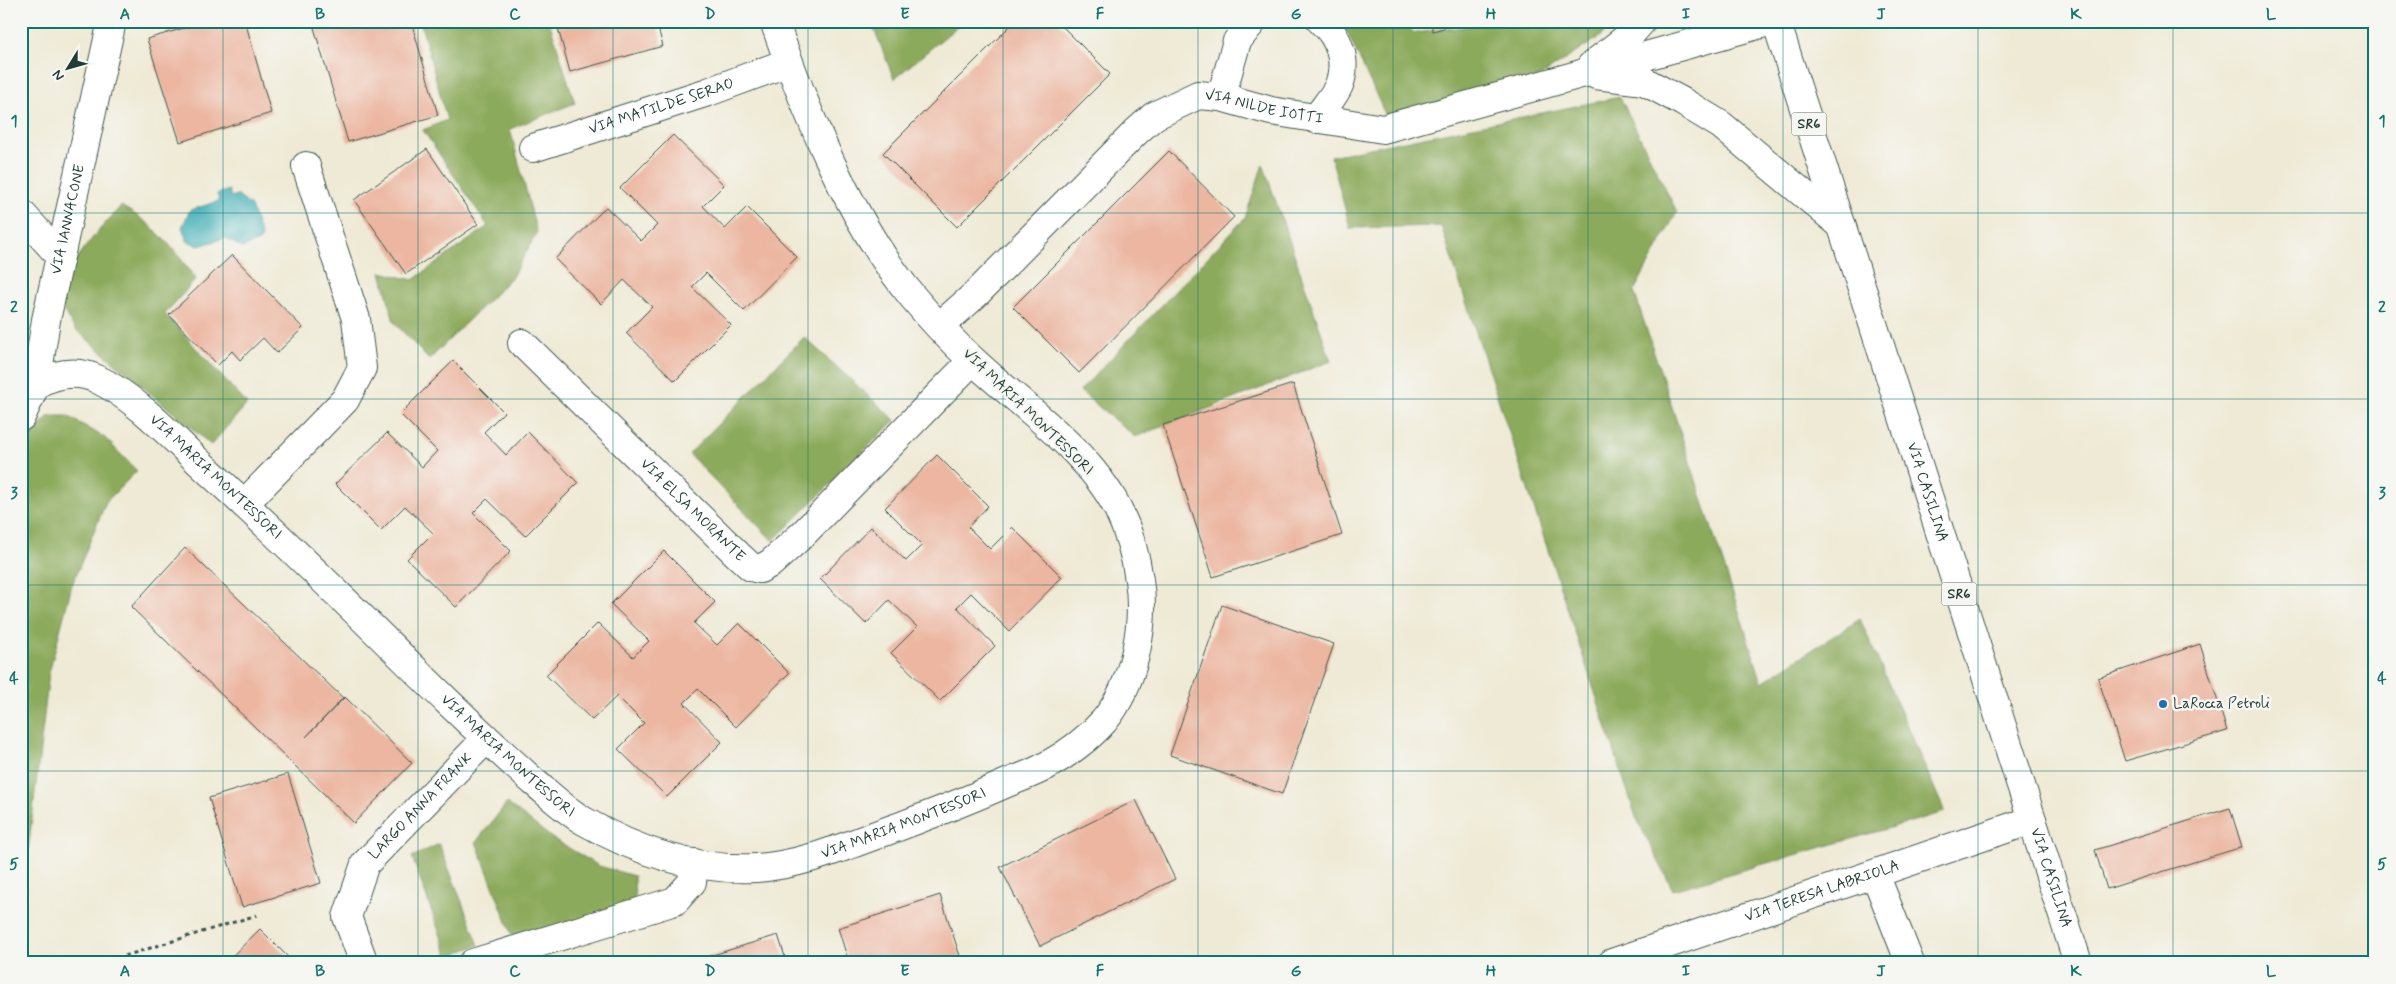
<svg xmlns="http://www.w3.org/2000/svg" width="2396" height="984" font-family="Mynerve,sans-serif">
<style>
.forest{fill:#8caa5c;stroke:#567448}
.water{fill:#3badb5;stroke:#2d7574}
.building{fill:#ecb6a0}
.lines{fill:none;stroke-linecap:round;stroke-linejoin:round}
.minor-casing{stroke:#3e574c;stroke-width:30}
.primary-casing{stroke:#3e574c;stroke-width:30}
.path{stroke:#3e574c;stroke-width:3;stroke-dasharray:4 4;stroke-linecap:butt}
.minor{stroke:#fff;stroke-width:28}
.primary{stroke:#fff;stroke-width:28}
.grid{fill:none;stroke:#0f766e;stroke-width:1;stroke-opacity:0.55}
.poi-dot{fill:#1f6fb2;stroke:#f6f6f2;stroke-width:2}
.labels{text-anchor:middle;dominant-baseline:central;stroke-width:5;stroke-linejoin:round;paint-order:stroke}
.shield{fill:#f6f6f2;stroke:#60746d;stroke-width:1}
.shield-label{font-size:14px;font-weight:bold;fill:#1f3d34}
.street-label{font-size:15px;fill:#1f3d34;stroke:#f6f6f2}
.poi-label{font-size:15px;fill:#1f3d34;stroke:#f6f6f2;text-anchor:start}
.neatline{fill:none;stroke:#0f766e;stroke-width:2}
.grid-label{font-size:16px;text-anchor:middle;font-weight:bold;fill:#0f766e}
</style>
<rect width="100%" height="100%" fill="#f6f6f2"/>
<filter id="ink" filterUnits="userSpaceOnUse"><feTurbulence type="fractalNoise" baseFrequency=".02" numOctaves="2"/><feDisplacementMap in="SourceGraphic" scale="10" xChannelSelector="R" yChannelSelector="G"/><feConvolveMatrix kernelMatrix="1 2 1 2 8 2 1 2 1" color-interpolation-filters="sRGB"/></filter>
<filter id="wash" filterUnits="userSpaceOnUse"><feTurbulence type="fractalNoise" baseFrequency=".0096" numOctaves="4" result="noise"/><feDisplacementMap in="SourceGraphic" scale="20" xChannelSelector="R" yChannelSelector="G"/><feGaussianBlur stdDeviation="1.12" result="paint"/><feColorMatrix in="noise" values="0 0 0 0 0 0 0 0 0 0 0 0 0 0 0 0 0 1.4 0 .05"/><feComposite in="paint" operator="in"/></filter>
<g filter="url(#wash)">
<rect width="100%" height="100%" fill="#efead5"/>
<path class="forest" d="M420 21H549L575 103 510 129 537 233 512 277 429 360 394 322 381 272 413 280 488 226 423 130 447 120Z
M871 21H964L894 79Z
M1342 21H1399L1415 33 1511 21H1614L1601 36 1539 77 1386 116Z
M1620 97 1677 212 1634 291 1762 682 1860 619 1945 812 1673 890 1636 817 1441 226 1350 228 1331 156Z
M1263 164 1331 361 1135 437 1080 391 1245 218Z
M121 206C156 225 173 248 196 279L165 314 247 404 211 445 75 329C71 323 63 312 62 305 58 270 100 230 121 206Z
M804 337 895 420 773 541 689 454Z
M49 416H68L105 438 137 471 106 502 72 585 49 673 21 913V458L32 433Z
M507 803 552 838 599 866 634 876 635 904 515 943 476 842Z
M439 844 479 945 448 956 412 857Z"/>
<path class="water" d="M229 190 231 197 237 195 251 206 262 238 259 241 242 248 225 238 199 246 187 241 182 227 190 210 219 201 217 194Z"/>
<g id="blocks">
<path class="building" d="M208 21H245L271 113 180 142 147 39Z
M312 21H411L438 115 348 142Z
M556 21H656L663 46 570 72Z
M1015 21H1057L1110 74 957 227 883 153Z
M1430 21H1465V22L1433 31Z
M673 135 724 185 703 206 725 229 747 207 797 257 744 311 706 273 692 287 731 325 675 381 626 333 652 307 624 280 601 304 555 259 606 207 641 241 657 225 620 188Z
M427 149 478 224 406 274 354 200Z
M1169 151 1234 217 1079 373 1013 307Z
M232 255 303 328 277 353 263 338 240 360 232 351 218 365 169 315Z
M453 361 504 412 484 432 506 455 528 432 578 483 525 536 487 499 473 513 511 551 456 607 407 559 433 533 405 506 381 530 335 484 387 433 422 467 437 451 400 414Z
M1293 384 1342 535 1213 577 1163 425Z
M937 455 988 506 968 527 990 549 1012 527 1062 577 1009 631 971 593 957 607 995 646 940 701 891 653 917 627 889 600 866 624 820 579 871 527 906 561 922 545 885 508Z
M185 548 343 698 306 737 345 697 412 763 354 823 131 607Z
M664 551 715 602 694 623 717 645 739 623 789 673 736 727 698 689 684 703 722 742 667 797 618 749 644 723 617 696 592 720 546 675 598 623 633 657 649 641 611 604Z
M1222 605 1334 644 1282 794 1170 755Z
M2200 644 2227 731 2125 761 2098 678Z
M288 774 321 883 242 907 209 798Z
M1136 800 1175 879 1040 946 1000 867Z
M2230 808 2242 847 2107 889 2095 850Z
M940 895 962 962 849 963 838 928Z
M260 929 294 963H225Z
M778 935 787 963H690V962Z"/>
</g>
</g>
<g filter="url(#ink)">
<use href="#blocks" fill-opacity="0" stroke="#3e574c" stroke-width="1"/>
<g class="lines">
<defs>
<g id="minor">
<path d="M1591 66 1629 36 1642 21"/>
<path d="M1596 75 1644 81 1683 102 1721 125 1842 226"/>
<path d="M1221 97 1237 41 1253 21"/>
<path d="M1316 119C1323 108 1334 97 1339 85 1348 62 1339 36 1321 21"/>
<path id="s1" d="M533 148 708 92 789 62"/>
<path d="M21 213 59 255"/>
<path id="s2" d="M940 326 976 294 1136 132 1154 116 1198 95 1221 97 1271 111 1383 129 1772 21"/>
<path id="s3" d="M522 343 738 555 751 567 760 569 771 563 802 535 972 361"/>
<path id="s4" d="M36 384C55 374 76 369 97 379 135 397 172 437 203 466 287 542 367 623 448 702 476 729 505 756 534 782 550 795 566 811 584 821 636 851 695 871 756 868 806 865 852 843 898 827 935 813 971 799 1007 783 1020 778 1034 773 1046 766 1066 755 1089 738 1104 721 1134 685 1146 625 1139 580 1136 557 1128 530 1118 509 1089 452 1024 407 978 365 954 344 932 320 912 296 850 221 806 112 774 21"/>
<path id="s5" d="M21 417 36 384 46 320 112 21"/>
<path d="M244 504 345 400 362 368 356 319 306 166"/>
<path d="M1875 874 1910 963"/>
<path id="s6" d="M364 963 347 917 365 864 486 739"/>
<path d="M473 963 675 901 692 882 694 863"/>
<path id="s7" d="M1612 963 2032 820"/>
</g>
<g id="primary">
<path id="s8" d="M1776 21 2078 963"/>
</g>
</defs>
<use href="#minor" class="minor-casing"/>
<use href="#primary" class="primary-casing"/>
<path class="path" d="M102 963 257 915"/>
<use href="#minor" class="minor"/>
<use href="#primary" class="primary"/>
</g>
</g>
<path class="grid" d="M223 21V963M418 21V963M613 21V963M808 21V963M1003 21V963M1198 21V963M1393 21V963M1588 21V963M1783 21V963M1978 21V963M2173 21V963M21 213H2375M21 399H2375M21 585H2375M21 771H2375"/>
<circle class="poi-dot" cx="2163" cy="704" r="5"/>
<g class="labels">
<g class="shield">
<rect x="1791.5" y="112.5" width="35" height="23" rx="4"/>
<rect x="1941.5" y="582.5" width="35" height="23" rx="4"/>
</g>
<g class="shield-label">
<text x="1809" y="124">SR6</text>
<text x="1959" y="594">SR6</text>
</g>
<g class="street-label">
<text stroke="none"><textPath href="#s1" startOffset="135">VIA MATILDE SERAO</textPath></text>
<text stroke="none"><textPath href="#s2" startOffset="416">VIA NILDE IOTTI</textPath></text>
<text stroke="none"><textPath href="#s5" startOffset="204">VIA IANNACONE</textPath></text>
<text transform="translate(1028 412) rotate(44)">VIA MARIA MONTESSORI</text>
<text stroke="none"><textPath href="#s4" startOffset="218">VIA MARIA MONTESSORI</textPath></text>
<text stroke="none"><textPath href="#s8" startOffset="495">VIA CASILINA</textPath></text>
<text stroke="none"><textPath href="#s3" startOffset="239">VIA ELSA MORANTE</textPath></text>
<text stroke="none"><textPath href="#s4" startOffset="622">VIA MARIA MONTESSORI</textPath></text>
<text stroke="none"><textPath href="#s6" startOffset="185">LARGO ANNA FRANK</textPath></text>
<text stroke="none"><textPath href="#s4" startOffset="1058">VIA MARIA MONTESSORI</textPath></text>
<text stroke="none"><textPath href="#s8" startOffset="900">VIA CASILINA</textPath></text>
<text stroke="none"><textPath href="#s7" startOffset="222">VIA TERESA LABRIOLA</textPath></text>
</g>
<g class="poi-label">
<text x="2173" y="704">LaRocca Petroli</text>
</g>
</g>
<rect width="2396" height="984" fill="none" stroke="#f6f6f2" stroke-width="55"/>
<g transform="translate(68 68) rotate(233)" stroke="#f6f6f2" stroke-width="4" paint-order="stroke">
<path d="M0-4L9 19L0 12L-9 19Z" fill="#1f3d34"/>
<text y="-8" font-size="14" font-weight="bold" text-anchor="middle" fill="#1f3d34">N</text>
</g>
<rect x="28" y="28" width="2340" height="928" class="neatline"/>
<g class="grid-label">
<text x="125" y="19">A</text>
<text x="320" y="19">B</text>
<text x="515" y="19">C</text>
<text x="710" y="19">D</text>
<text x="905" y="19">E</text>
<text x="1100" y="19">F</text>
<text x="1296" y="19">G</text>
<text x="1491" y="19">H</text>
<text x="1686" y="19">I</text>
<text x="1881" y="19">J</text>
<text x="2076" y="19">K</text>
<text x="2271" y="19">L</text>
<text x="14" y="126">1</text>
<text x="2382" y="126">1</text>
<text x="14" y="312">2</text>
<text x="2382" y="312">2</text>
<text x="14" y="498">3</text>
<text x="2382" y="498">3</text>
<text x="14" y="683">4</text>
<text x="2382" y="683">4</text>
<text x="14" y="869">5</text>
<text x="2382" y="869">5</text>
<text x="125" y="976">A</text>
<text x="320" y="976">B</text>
<text x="515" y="976">C</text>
<text x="710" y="976">D</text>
<text x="905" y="976">E</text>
<text x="1100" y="976">F</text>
<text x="1296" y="976">G</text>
<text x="1491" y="976">H</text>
<text x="1686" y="976">I</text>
<text x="1881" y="976">J</text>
<text x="2076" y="976">K</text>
<text x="2271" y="976">L</text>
</g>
</svg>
